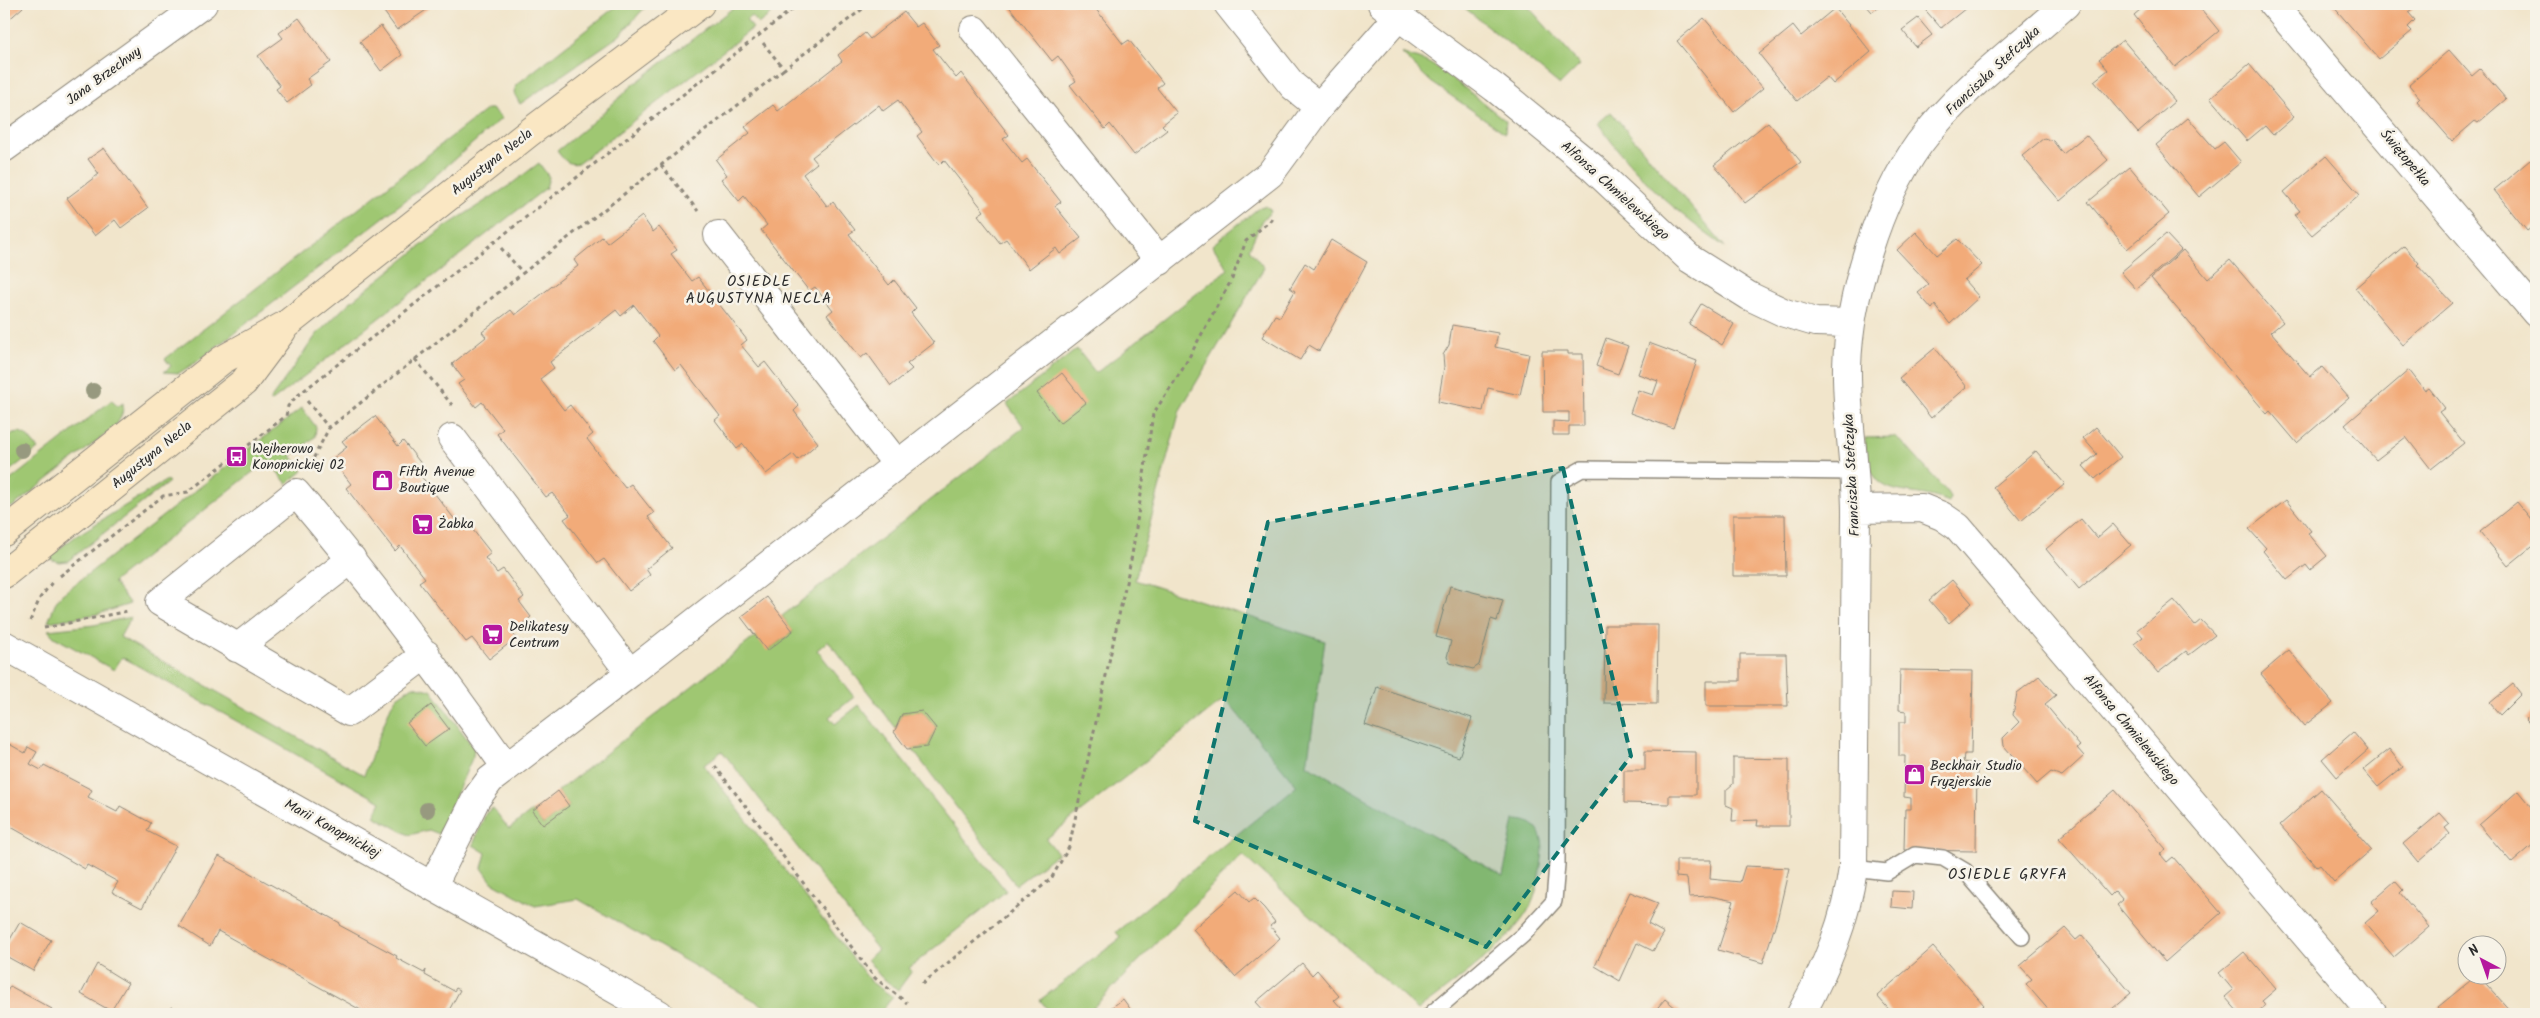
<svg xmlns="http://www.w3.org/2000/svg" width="2540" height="1018" font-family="Kalam,sans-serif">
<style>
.green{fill:#9fc772;stroke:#65794e}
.building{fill:#f2ab79}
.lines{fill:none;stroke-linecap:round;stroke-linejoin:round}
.service-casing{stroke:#8e887b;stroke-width:18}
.minor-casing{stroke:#8e887b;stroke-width:30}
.secondary-casing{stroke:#8e887b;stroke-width:30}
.path{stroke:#8e887b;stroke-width:3;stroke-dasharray:4 4;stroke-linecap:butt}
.service{stroke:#fff;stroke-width:15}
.minor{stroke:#fff;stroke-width:28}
.secondary{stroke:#fae7c3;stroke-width:28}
.tree{fill:#97997f}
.marked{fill:#0f766e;fill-opacity:0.2;stroke:#0f766e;stroke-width:4;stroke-dasharray:10 6;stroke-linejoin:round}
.labels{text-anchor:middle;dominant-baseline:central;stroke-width:5;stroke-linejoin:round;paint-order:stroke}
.street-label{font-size:14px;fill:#2b2b2b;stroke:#f7f3e8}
.poi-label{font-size:14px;fill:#2b2b2b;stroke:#f7f3e8;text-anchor:start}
.neighbourhood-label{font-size:15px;letter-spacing:1px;fill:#2b2b2b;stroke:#f7f3e8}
</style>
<rect width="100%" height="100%" fill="#f7f3e8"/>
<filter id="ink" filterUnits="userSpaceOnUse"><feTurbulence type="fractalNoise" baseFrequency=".02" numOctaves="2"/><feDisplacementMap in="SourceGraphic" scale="10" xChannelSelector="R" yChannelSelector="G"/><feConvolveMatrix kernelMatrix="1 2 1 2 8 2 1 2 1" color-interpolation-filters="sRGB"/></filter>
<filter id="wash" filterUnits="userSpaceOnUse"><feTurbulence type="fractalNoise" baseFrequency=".0096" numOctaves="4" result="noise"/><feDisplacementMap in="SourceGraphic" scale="20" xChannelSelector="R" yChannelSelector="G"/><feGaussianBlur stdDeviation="1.12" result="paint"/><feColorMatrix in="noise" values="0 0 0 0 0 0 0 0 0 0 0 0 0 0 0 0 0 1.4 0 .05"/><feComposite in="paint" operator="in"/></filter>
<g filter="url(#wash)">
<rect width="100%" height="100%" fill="#f1e5cb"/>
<path class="green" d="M619 4H648L619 36 520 104 514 93 516 85Z
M738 4H784L758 24 751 16 746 20 753 28 579 163C568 166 563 159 557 151L596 119 633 85Z
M1460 4H1526L1580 65 1560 85Z
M1401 53 1427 62 1447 74 1506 121 1505 133 1431 82Z
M487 109H492L502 118 420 189 198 361 179 373 164 372 171 366 165 359Z
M1611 112 1725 247C1677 214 1631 172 1598 123Z
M539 163 549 177 546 188 271 402 270 400 317 334 349 303 445 227 510 185Z
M1265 206 1269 208 1271 212 1262 220 1249 249 1264 268 1180 410 1135 580 1325 641 1307 765 1503 876 1514 820C1529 820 1537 824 1542 840 1544 848 1542 861 1540 870 1538 883 1536 895 1530 907 1512 942 1450 986 1418 1010L1242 855 1087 1014H1051L1040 1000 1121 938 1116 932 1297 786 1225 699 1046 839 1058 853 1016 885 912 749 927 747 936 727 922 711 902 714 896 728 828 641 817 650 854 697 829 717 835 724 859 705 1006 891 909 968 912 971 898 990 880 976 867 959 878 950 722 751 704 765 871 982 893 997 879 1014H778L578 899 535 906 492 882 482 868 486 853 473 845 486 813 493 808 509 829 532 811 543 825 569 806 558 791 756 636 768 650 793 632 782 616 1024 427 1007 404 1077 349 1096 373 1228 269 1212 245 1260 207Z
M112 400 117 407 123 403C124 413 120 419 115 427L11 508 4 498V485Z
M302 408 316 427 315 437 291 456 303 471 287 484 268 460 113 582 130 604 98 614 48 622 56 602 61 595Z
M20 432 26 435 38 449 4 475V441L13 433Z
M1894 437 1904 444 1947 492 1950 497 1949 502C1904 483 1869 507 1865 438Z
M167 480 169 482 68 561 59 562 47 558 76 536Z
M131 617 120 637 364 775 391 706 397 697 413 686 431 690 474 748 473 756 439 834 429 830 409 835 374 816 381 802 122 657 114 670 54 637 48 630 94 625Z"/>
<g id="blocks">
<path class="building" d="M4 4H21L23 7 4 24Z
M375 4H435L397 30 382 9 380 11Z
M1007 4H1099L1095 8 1123 44 1129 40 1163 83 1157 88 1177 113 1162 125 1167 130 1134 155 1110 124 1105 129 1070 85 1076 81 1058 56 1052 61Z
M1865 4H1883L1872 12Z
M1920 4H1971L1941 28Z
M2147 4H2197L2219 31 2175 67 2134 15Z
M2333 4H2419L2408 12 2415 20 2408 27 2412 31 2379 59 2332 5Z
M1835 8 1871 52 1833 84 1827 77 1797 101 1759 54 1793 26 1801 36Z
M904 12 916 27 922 23 939 45 933 49 956 78 961 73 1009 135 1003 139 1022 163 1027 159 1061 202 1055 206 1081 238 1060 254 1056 248 1029 269 1006 239 1000 243 978 215 984 211 944 160 939 165 917 136 922 132 898 100 883 111 879 105 812 157 817 163 803 174 827 206 833 202 855 230 849 234 889 285 894 280 916 308 911 313 934 343 907 364 912 369 891 386 867 353 861 358 827 315 833 310 815 287 809 291 761 230 767 225 744 196 739 201 721 179 727 175 716 160 750 133 745 127 773 105 778 111 842 61 838 55 865 33 870 39Z
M299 18 331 62 307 79 311 85 287 103 276 89 280 86 258 56 283 38 279 33Z
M1704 18 1763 88 1734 112 1677 41Z
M1918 18 1932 35 1916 47 1902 30Z
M381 26 402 55 381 71 360 42Z
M2123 40 2175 101 2138 133 2094 81 2108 70 2099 59Z
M2449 50 2472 76 2480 69 2506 99 2478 123 2475 121 2452 141 2417 101 2420 98 2409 85Z
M2249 64 2294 117 2273 135 2265 126 2247 141 2210 98Z
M2188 118 2215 149 2224 142 2241 162 2199 197 2156 145Z
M1768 122 1801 162 1745 203 1714 165Z
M2086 135 2108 160 2060 201 2022 156 2044 138 2053 141 2063 154Z
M104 148 148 208 121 228 115 220 95 236 67 198 99 174 88 159Z
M2326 156 2360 195 2312 235 2294 215 2300 211 2284 192Z
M2530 160 2536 167V224L2527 231 2494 190Z
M2130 167 2169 214 2127 249 2088 202Z
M642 216 653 232 659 227 677 250 671 254 692 281 698 277 747 340 741 345 759 367 765 362 799 406 794 411 818 443 798 460 793 454 766 474 743 444 737 449 715 420 720 416 681 365 675 370 653 341 658 336 634 305 621 316 616 310 550 362 554 368 540 379 564 410 570 405 593 434 587 439 625 488 631 484 654 513 648 517 672 548 646 569 650 575 629 591 604 559 598 563 564 519 570 515 552 493 546 497 497 434 503 429 482 402 476 407 458 384 464 380 452 364 486 337 482 332 511 310 515 315 578 266 574 260 602 237 607 243Z
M1916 232 1937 255 1957 239 1982 265 1964 280 1979 297 1950 324 1935 305 1932 309 1918 293 1929 284 1897 250Z
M2166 234 2181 250 2136 289 2121 272Z
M1331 240 1367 262 1319 351 1309 345 1300 360 1262 337 1275 315 1280 317 1295 291 1290 288 1305 263 1314 269Z
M2404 246 2419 263 2417 265 2452 303 2403 345 2355 288Z
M2183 250 2208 279 2230 260 2283 322 2271 332 2310 377 2322 367 2349 398 2297 443 2270 411 2267 414 2151 278Z
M1701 304 1734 324 1722 345 1689 324Z
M1452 325 1498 333 1495 347 1529 354 1520 395 1488 388 1483 411 1438 402 1444 367 1443 355 1449 345Z
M1606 338 1628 346 1618 374 1596 366Z
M1649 343 1697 361 1673 428 1630 413 1638 390 1653 395 1658 381 1638 374Z
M1935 348 1967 387 1931 418 1899 378Z
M1542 351H1568V354H1583L1584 426H1569V435H1553V421L1569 422V412H1543Z
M2409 370 2425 391 2429 388 2445 408 2439 412 2464 443 2431 469 2406 437 2376 460 2345 425Z
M1062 373 1086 403 1060 423 1037 393Z
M375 416 398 446 403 441 427 471 421 476 463 530 469 525 491 553 485 558 497 573 503 569 524 597 519 601 531 617 512 632 516 638 489 659 472 638 466 642 419 582 425 578 400 546 395 551 346 488 351 484 332 459 347 447 342 441Z
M2096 427 2121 457 2095 479 2083 466 2097 454 2083 438Z
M2036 451 2065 484 2021 521 1993 487Z
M2286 500 2311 531 2308 533 2327 556 2310 570 2306 565 2287 580 2263 551 2266 548 2249 529Z
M2517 502 2536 525V543L2508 566 2480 532Z
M1733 515H1785L1786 576H1733Z
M2081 519 2097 538 2113 524 2131 545 2079 589 2046 549Z
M1952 580 1972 603 1949 623 1929 600Z
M1450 586 1503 600 1497 621 1491 619 1479 665 1473 669 1450 663 1447 657 1451 641 1436 637Z
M767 597 793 631 767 651 741 617Z
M2174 600 2195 625 2201 620 2215 635 2189 655 2186 651 2158 673 2134 644 2143 637 2137 630Z
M1605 625H1658L1657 704 1604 703Z
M2289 650 2333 703 2304 726 2261 674Z
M1740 654H1786L1788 706H1706V681H1740Z
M1900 670 1973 671 1971 754H1964L1963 762 1977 764 1976 851 1904 850 1905 809H1911V798L1904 797 1905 756H1899V722H1906V711L1899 710Z
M2039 676 2056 695 2045 704 2080 746 2077 748 2084 756 2062 776 2051 772 2037 784 2004 746 2003 738 2019 722 2013 715 2017 693Z
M2513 684 2521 694 2500 715 2490 703Z
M1377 687 1472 718 1459 757 1365 725Z
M431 705 449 729 425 746 407 723Z
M2536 709V727L2534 728 2525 719Z
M922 711 936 728 927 747 907 749 894 732 896 728 902 714Z
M2353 732 2368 750 2337 777 2322 759Z
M4 741 25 753 28 747 37 752 30 764 41 770 44 765 92 790 88 797 117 812 120 806 151 823 147 831 176 846 142 908 112 892 118 882 87 865 85 869 4 823Z
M2389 749 2403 767 2378 787 2363 770Z
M1645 751 1696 752V795H1669V804L1624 803V770H1645Z
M1733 758 1789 759V826H1757L1758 820 1732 821 1733 808 1726 805V790L1733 784Z
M2321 789 2359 833 2357 834 2371 850 2334 882 2320 865 2317 867 2280 825Z
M2115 790 2166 849 2160 854 2167 862 2173 857 2221 913 2165 962 2117 905 2123 900 2115 891 2110 896 2059 838Z
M558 791 569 806 543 825 532 811Z
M2518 791 2536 813V842L2512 863 2479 825Z
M2440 813 2450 824 2445 828 2450 834 2418 862 2403 844Z
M219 856 340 923 339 925 397 956 396 958 424 973 426 970 425 975 454 991 456 988 460 990 447 1014H368L218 931 210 946 179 926Z
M1676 860H1711L1710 879 1740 882 1745 866 1789 868 1778 916 1763 963 1718 950 1734 901 1710 896 1689 897 1687 878 1676 877Z
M2395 881 2403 890 2400 893 2429 927 2394 957 2365 923 2379 911 2371 902Z
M1238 890 1249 902 1254 898 1264 908 1275 922 1270 926 1280 938 1235 977 1193 929Z
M1892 891 1913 892 1912 909 1891 907Z
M1630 892 1658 903 1648 924 1664 933 1653 951 1637 943 1620 981 1595 966Z
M20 922 51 940 33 971 4 955V950Z
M2065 928 2076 940 2082 935 2131 993 2106 1014H2052L2026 984 2032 979 2020 966Z
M1933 947 1984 1005 1978 1011 1982 1014H1893L1877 996Z
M2244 952 2276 989 2262 1001 2265 1006 2255 1014H2240L2225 997 2233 990 2219 973Z
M1302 963 1312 975 1317 970 1339 996 1334 1000 1344 1011 1340 1014H1267L1256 1002Z
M97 964 128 983 111 1011 81 994Z
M2476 976H2479L2513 1014H2444L2438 1007Z
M10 986 52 1009 49 1014H4V997Z
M1123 999 1134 1014H1103Z
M1665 999 1683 1014H1652Z
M171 1007 185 1014H167Z"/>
</g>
</g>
<g filter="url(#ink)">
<use href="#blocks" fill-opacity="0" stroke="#8e887b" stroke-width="1"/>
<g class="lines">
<defs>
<path id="service" d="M1853 868 1887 872 1915 855 1943 858 1965 871 2022 937
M1431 1014 1523 935 1554 901 1557 864 1559 482 1582 469 1853 472"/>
<path id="minor" d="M1228 4 1293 86 1319 107
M1382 4 1495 88 1592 167 1690 259 1749 296 1785 313 1815 322 1850 323
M2273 4 2536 313
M974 30 1160 261
M4 148 203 4
M718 235 897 464
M452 438 630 673 1270 174 1319 107 1399 16
M1856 509 1922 508 1942 516 1958 527 2373 1014
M4 645 659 1014
M237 648 352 559
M426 654 349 712 160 602 296 493C371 581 439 672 506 767
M433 885 476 799 490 780 630 673
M1801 1014C1826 968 1846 921 1853 868 1854 750 1855 631 1856 513 1856 464 1846 416 1847 367 1849 297 1878 201 1919 144 1959 90 2017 48 2066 4"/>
<path id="secondary" d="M4 532 222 360 287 324 530 132 700 4
M4 574 244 382 282 331"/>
</defs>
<use href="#service" class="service-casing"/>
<use href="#minor" class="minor-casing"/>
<use href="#secondary" class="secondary-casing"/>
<path class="path" d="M763 43 784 69 869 4
M661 165 698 211
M501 248 523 273 784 69
M415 359 452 405
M307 401 329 428
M310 465 329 428 523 273
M60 576 163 496 188 492 286 416 288 406 297 396 799 4
M30 621 40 598 53 581
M44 628 128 611
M715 766 875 978 907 1003
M922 984 1051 879 1069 847 1132 555 1153 414 1182 370 1232 279 1246 241 1271 220 1273 215"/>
<use href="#service" class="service"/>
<use href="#minor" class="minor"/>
<use href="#secondary" class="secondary"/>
</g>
<g class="tree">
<circle cx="93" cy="391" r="8"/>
<circle cx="22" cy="450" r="8"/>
<circle cx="427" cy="810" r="8"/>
</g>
</g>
<path class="marked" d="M1563 468 1631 756 1486 947 1195 821 1268 522Z"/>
<defs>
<symbol id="bus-square" viewBox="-11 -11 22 22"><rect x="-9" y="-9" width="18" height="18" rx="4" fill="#b5179e" stroke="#f7f3e8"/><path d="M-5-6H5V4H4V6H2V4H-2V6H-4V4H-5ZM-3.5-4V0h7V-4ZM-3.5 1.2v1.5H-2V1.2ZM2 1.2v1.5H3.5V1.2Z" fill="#fff"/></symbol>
<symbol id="shop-square" viewBox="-11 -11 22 22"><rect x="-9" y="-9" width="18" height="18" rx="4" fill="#b5179e" stroke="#f7f3e8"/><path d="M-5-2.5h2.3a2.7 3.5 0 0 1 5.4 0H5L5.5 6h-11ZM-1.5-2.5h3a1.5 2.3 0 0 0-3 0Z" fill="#fff"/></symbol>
<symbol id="supermarket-square" viewBox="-11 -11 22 22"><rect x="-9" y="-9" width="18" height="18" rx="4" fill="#b5179e" stroke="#f7f3e8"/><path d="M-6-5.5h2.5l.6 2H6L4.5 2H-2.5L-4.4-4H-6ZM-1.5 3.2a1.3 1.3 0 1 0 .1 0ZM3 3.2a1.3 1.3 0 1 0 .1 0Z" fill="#fff"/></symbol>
</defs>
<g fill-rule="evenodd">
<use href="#bus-square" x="224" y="444" width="25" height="25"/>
<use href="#shop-square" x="370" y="468" width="25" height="25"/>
<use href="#supermarket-square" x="410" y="512" width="25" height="25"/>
<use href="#supermarket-square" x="480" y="622" width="25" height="25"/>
<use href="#shop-square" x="1902" y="762" width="25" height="25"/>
</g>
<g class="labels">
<g class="street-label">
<text transform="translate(1993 71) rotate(-43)">Franciszka Stefczyka</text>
<text transform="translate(104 76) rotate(-36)">Jana Brzechwy</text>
<text transform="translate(2405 158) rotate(50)">Świętopełka</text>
<text transform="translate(492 162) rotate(-38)">Augustyna Necla</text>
<text transform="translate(1615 191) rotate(42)">Alfonsa Chmielewskiego</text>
<text transform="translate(152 455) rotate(-39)">Augustyna Necla</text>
<text transform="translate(1852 475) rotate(-93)">Franciszka Stefczyka</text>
<text transform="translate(2131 730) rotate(50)">Alfonsa Chmielewskiego</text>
<text transform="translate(332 829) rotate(29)">Marii Konopnickiej</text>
</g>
<g class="poi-label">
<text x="252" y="449">Wejherowo<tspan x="252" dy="16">Konopnickiej 02</tspan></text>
<text x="399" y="472">Fifth Avenue<tspan x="399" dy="16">Boutique</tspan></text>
<text x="438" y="524">Żabka</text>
<text x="509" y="627">Delikatesy<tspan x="509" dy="16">Centrum</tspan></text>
<text x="1930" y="766">Beckhair Studio<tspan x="1930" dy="16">Fryzjerskie</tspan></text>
</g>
<g class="neighbourhood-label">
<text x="759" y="282">OSIEDLE<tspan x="759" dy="17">AUGUSTYNA NECLA</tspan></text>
<text x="2008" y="875">OSIEDLE GRYFA</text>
</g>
</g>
<rect width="2540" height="1018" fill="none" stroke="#f7f3e8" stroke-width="20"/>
<g transform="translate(2482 960) rotate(319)"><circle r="24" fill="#f7f3e8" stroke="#a5a39c"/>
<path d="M0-4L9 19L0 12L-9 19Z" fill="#b5179e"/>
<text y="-8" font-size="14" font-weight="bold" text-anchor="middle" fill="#2b2b2b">N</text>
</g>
</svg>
